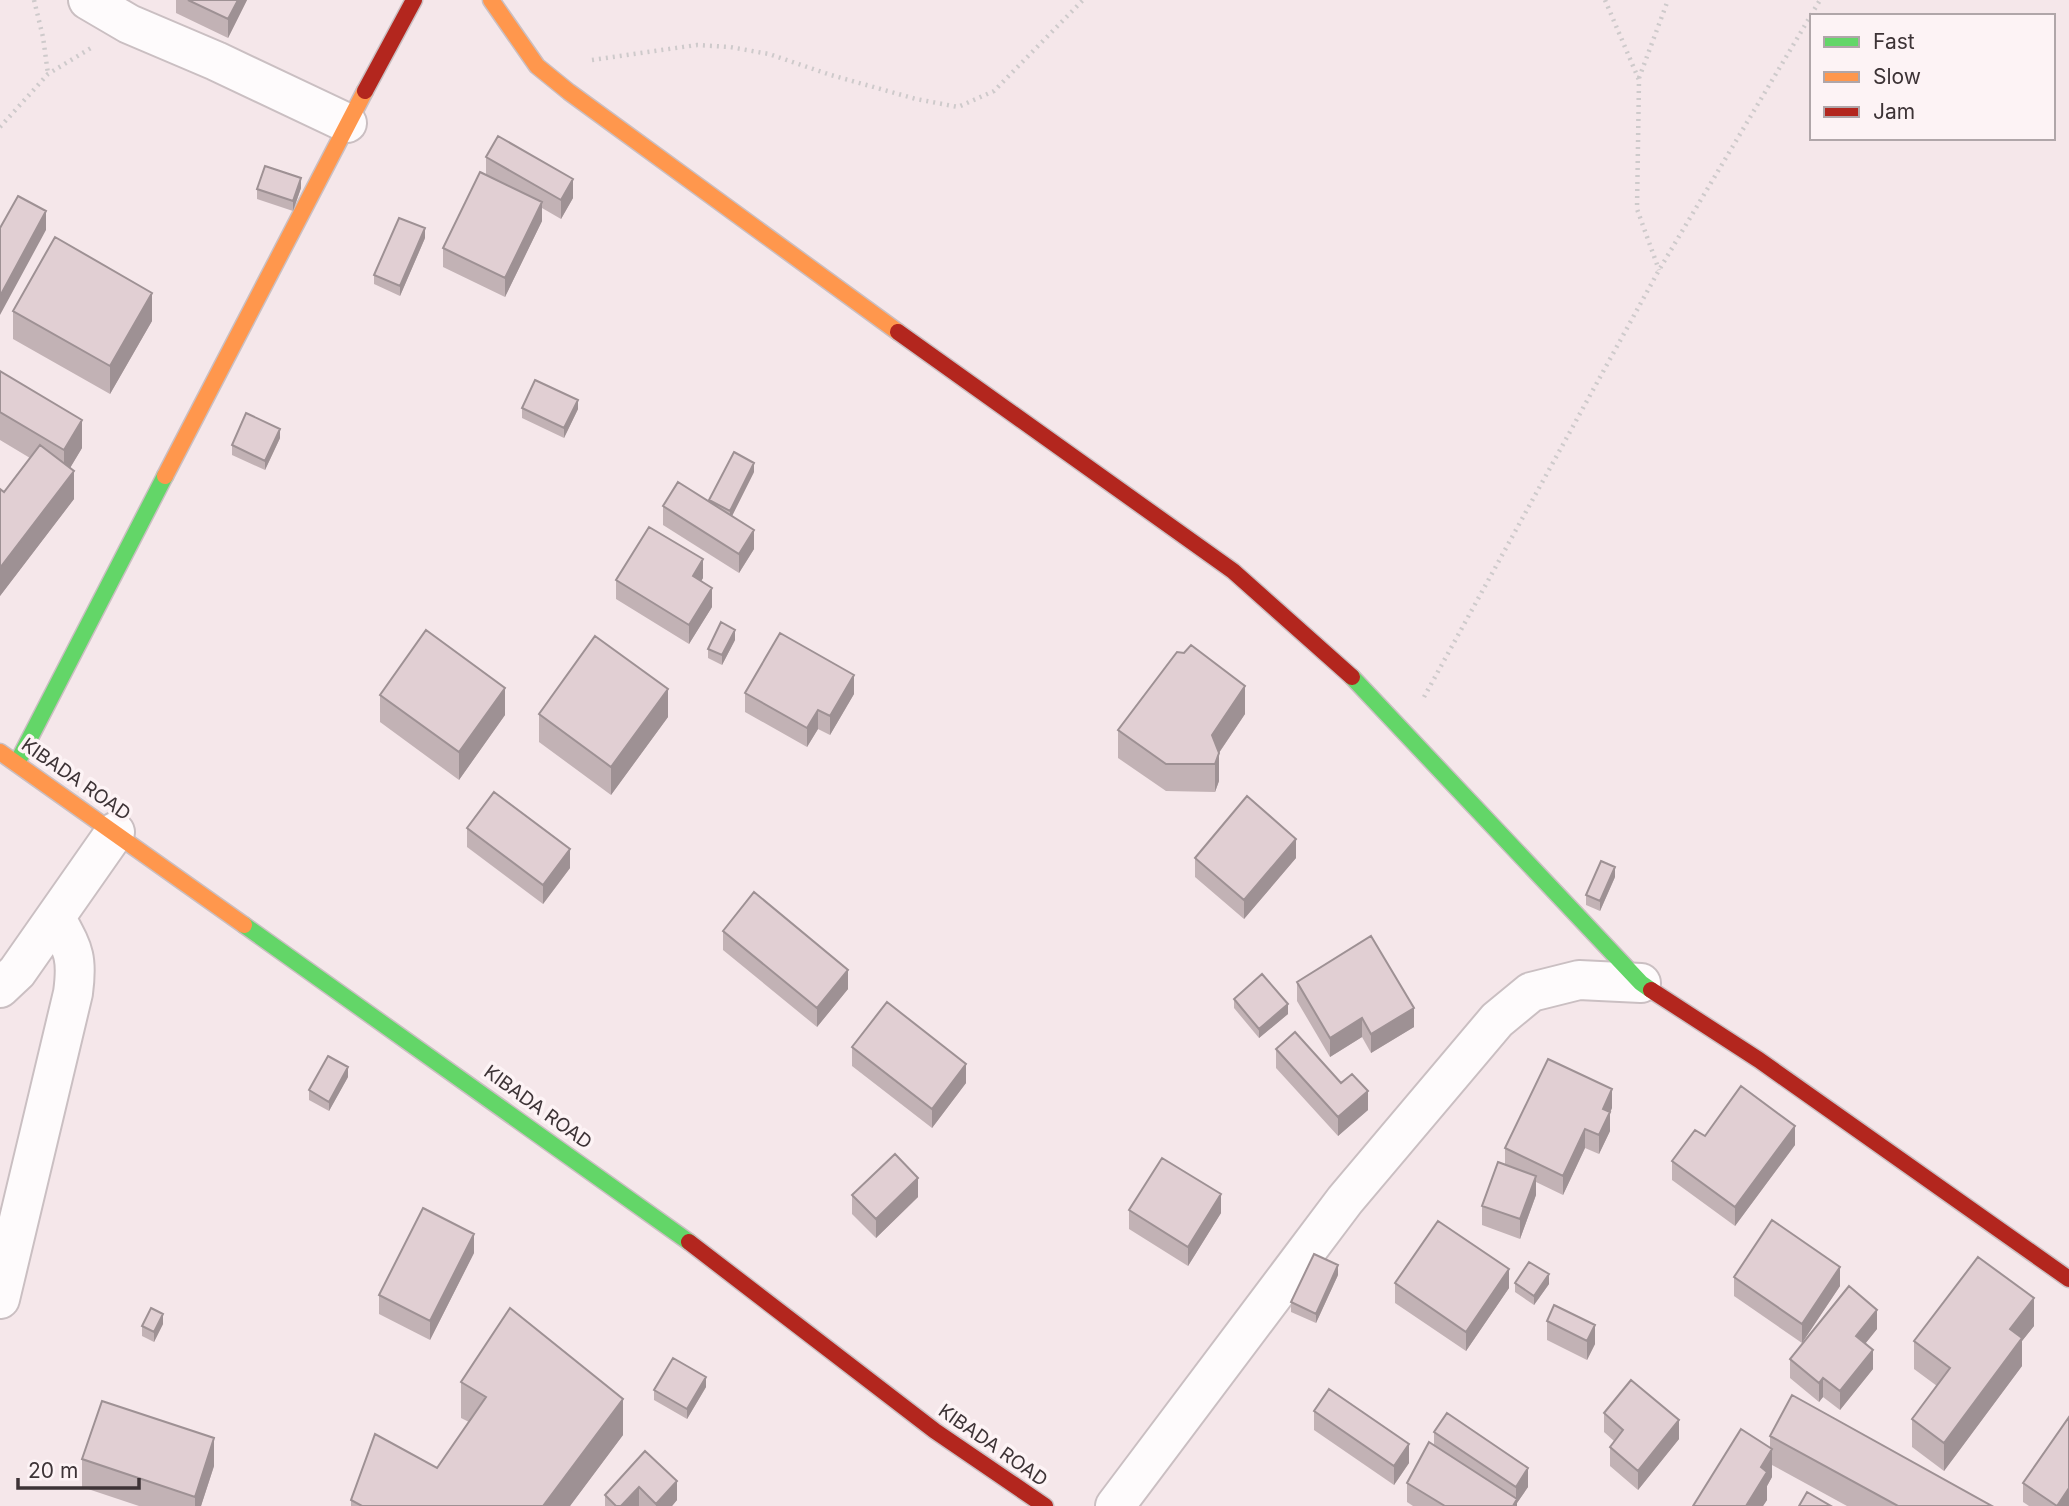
<svg xmlns="http://www.w3.org/2000/svg" width="2069" height="1506" font-family="Inter,sans-serif">
<style>
.lines{fill:none;stroke-linecap:round;stroke-linejoin:round}
.street-casing{stroke:#cabfc2;stroke-width:42}
.fast-casing{stroke:#cabfc2;stroke-width:19}
.slow-casing{stroke:#cabfc2;stroke-width:19}
.jam-casing{stroke:#cabfc2;stroke-width:19}
.path{stroke:#cecacb;stroke-width:4.5;stroke-dasharray:2 5;stroke-linecap:butt}
.street{stroke:#fefbfc;stroke-width:38}
.fast{stroke:#63d668;stroke-width:16}
.slow{stroke:#ff974d;stroke-width:16}
.jam{stroke:#b3261e;stroke-width:16}
.wall{fill:#c2b2b5}
.shaded-wall{fill:#9e9194}
.building{fill:#e1cfd3;stroke:#9e9194;stroke-width:2}
.labels{text-anchor:middle;dominant-baseline:central;stroke-width:7;stroke-linejoin:round;paint-order:stroke}
.street-label{font-size:19px;fill:#3d3336;stroke:#fdf3f5}
</style>
<rect width="100%" height="100%" fill="#f5e7ea"/>
<g class="lines">
<defs>
<path id="street" d="M88 0 129 24 216 61 347 123
M0 988 17 972 115 832
M0 1299 73 993C78 956 73 950 56 918
M1115 1506 1345 1200 1497 1020 1531 992 1579 980 1641 983"/>
<path id="fast" d="M1352 677 1641 983 1651 990
M17 763 165 476
M244 925 689 1242"/>
<path id="slow" d="M491 0 537 66 569 92 898 332
M165 476 365 91
M0 752 244 925"/>
<path id="jam" d="M365 91 414 0
M898 332 1233 571 1352 677
M1651 990 1759 1060 2069 1279
M689 1242 935 1431 1045 1506"/>
</defs>
<use href="#street" class="street-casing"/>
<use href="#fast" class="fast-casing"/>
<use href="#slow" class="slow-casing"/>
<use href="#jam" class="jam-casing"/>
<path class="path" d="M34 0 43 37 48 74
M1605 0 1639 80 1637 209 1659 270
M592 60 697 45 730 47 769 54 831 75 916 99 958 107 994 91 1083 0
M1639 78 1668 0
M0 127 48 74 91 48
M1424 697 1659 270 1820 0"/>
<use href="#street" class="street"/>
<use href="#fast" class="fast"/>
<use href="#slow" class="slow"/>
<use href="#jam" class="jam"/>
</g>
<path class="wall" d="M176 0H247L228 38 176 13Z
M486 157 573 198 561 219 542 208V221L505 297 443 267V248L486 175Z
M301 188 293 211 257 199V189Z
M425 238 400 296 374 284V275Z
M13 311 152 321 110 394 13 339Z
M0 371 82 448 70 468 74 499 0 596V489L4 492 30 458 0 440Z
M522 408 578 409 564 438 522 418Z
M280 438 265 470 232 455V445Z
M754 472 732 516 754 549 739 573 663 525V506L709 501V500Z
M703 578 701 581 712 607 689 644 616 599V580Z
M735 640 722 665 708 658V649Z
M745 693 854 694 830 735 818 729 807 747 745 712Z
M380 695 505 715 459 780 380 722Z
M539 714 668 717 611 795 539 742Z
M1245 714 1219 753V781L1215 792 1166 791 1118 758V730Z
M467 828 570 868 543 904 467 847Z
M1195 858H1296L1244 919 1195 877Z
M1615 877 1600 911 1586 905V895Z
M723 931 848 989 817 1027 723 950Z
M1297 982 1414 1027 1371 1053 1362 1037 1330 1057 1297 1001Z
M1234 999 1288 1014 1259 1038 1234 1008Z
M852 1047 966 1083 932 1128 852 1066Z
M1276 1049 1341 1083 1368 1110 1338 1136 1276 1068Z
M348 1077 329 1111 309 1100V1090Z
M1612 1108 1610 1112V1131L1599 1154 1585 1148 1563 1195 1536 1182V1195L1520 1239 1482 1225V1206L1505 1165V1148Z
M1795 1145 1735 1226 1672 1180V1161Z
M852 1195 918 1197 876 1238 852 1214Z
M1129 1210 1221 1213 1188 1266 1129 1229Z
M474 1253 430 1340 379 1314V1295Z
M1338 1275 1316 1323 1291 1312V1302Z
M1734 1277 1840 1286 1802 1343 1734 1296Z
M1395 1283 1509 1288 1466 1351 1395 1303Z
M1515 1283 1549 1284 1534 1305 1515 1292Z
M1547 1321 1595 1344 1587 1360 1547 1340Z
M163 1324 154 1342 142 1336V1326Z
M2034 1326 2022 1341V1366L1944 1471 1912 1447V1419L1937 1386 1914 1369V1341Z
M1877 1329 1865 1344 1873 1369 1840 1410 1823 1397 1819 1402 1790 1378V1359Z
M461 1382 623 1435 570 1506H351V1500L437 1468 469 1422 461 1418Z
M706 1387 687 1419 654 1400V1390Z
M1314 1411 1409 1463 1394 1485 1314 1430Z
M1604 1413 1679 1439 1638 1490 1610 1466V1447L1614 1441 1604 1432Z
M1434 1432 1528 1487 1517 1503V1506H1413L1407 1502V1483L1434 1445Z
M1770 1436 1992 1506H1847L1772 1465V1477L1767 1486V1500L1763 1506H1693L1770 1448Z
M645 1451 677 1500 672 1506H605V1495Z
M82 1459 214 1466 201 1506H139L82 1487Z
M2023 1483 2069 1506H2029L2023 1502Z"/>
<path class="shaded-wall" d="M238 0H247L228 38V19Z
M301 178V188L293 211V201Z
M573 179V198L561 219V200Z
M542 202V221L505 297V278Z
M46 211V230L0 315V296Z
M425 228V238L400 296V286Z
M152 293V321L110 394V366Z
M578 400V409L564 438V428Z
M82 420V448L64 478V450Z
M280 429V438L265 470V461Z
M754 463V472L730 520V511Z
M74 471V499L0 596V568Z
M754 530V549L739 573V554Z
M703 559V578L693 595V576Z
M712 588V607L689 644V625Z
M735 630V640L722 665V655Z
M854 675V694L830 735V716Z
M1245 686V714L1212 763V735Z
M505 688V715L459 780V752Z
M668 689V717L611 795V767Z
M818 710V729L807 747V728Z
M1219 753V781L1215 792V764Z
M1296 839V858L1244 919V900Z
M570 849V868L543 904V885Z
M1615 867V877L1600 911V901Z
M848 970V989L817 1027V1008Z
M1288 1004V1014L1259 1038V1029Z
M1414 1008V1027L1371 1053V1034Z
M1362 1018V1037L1330 1057V1038Z
M966 1064V1083L932 1128V1109Z
M348 1067V1077L329 1111V1102Z
M1612 1089V1108L1603 1128V1109Z
M1368 1091V1110L1338 1136V1117Z
M1610 1112V1131L1599 1154V1135Z
M1795 1126V1145L1735 1226V1207Z
M1585 1129V1148L1563 1195V1176Z
M1536 1176V1195L1520 1239V1219Z
M918 1178V1197L876 1238V1219Z
M1221 1194V1213L1188 1266V1247Z
M474 1234V1253L430 1340V1321Z
M1338 1265V1275L1316 1323V1314Z
M1840 1267V1286L1802 1343V1324Z
M1509 1269V1288L1466 1351V1332Z
M1549 1274V1284L1534 1305V1296Z
M2034 1298V1326L2022 1341V1366L1944 1471V1443L2010 1329Z
M1877 1310V1329L1856 1355V1336Z
M163 1314V1324L154 1342V1332Z
M1595 1325V1344L1587 1360V1341Z
M1873 1350V1369L1840 1410V1391Z
M706 1377V1387L687 1419V1409Z
M1823 1378V1397L1819 1402V1383Z
M623 1399V1435L570 1506H543Z
M1679 1420V1439L1638 1490V1471Z
M214 1438V1466L201 1506H195V1497Z
M1409 1444V1463L1394 1485V1466Z
M1772 1449V1477L1767 1486V1500L1763 1506H1746L1761 1467Z
M1528 1468V1487L1517 1503V1506H1513L1516 1502V1487Z
M677 1481V1500L672 1506H656V1504Z
M639 1487V1506H621Z
M2069 1488V1506H2057Z"/>
<path class="building" d="M188 0H238L228 19Z
M498 136 573 179 561 200 486 157Z
M265 166 301 178 293 201 257 189Z
M480 172 542 202 505 278 443 248Z
M18 196 46 211 0 296V228Z
M399 218 425 228 400 286 374 275Z
M55 237 152 293 110 366 13 311Z
M0 371 82 420 64 450 0 412Z
M535 380 578 400 564 428 522 408Z
M246 413 280 429 265 461 232 445Z
M40 445 74 471 0 568V489L4 492Z
M734 452 754 463 730 511 709 500Z
M678 482 754 530 739 554 663 506Z
M649 527 703 559 693 576 712 588 689 625 616 580Z
M721 622 735 630 722 655 708 649Z
M426 630 505 688 459 752 380 695Z
M780 633 854 675 830 716 818 710 807 728 745 693Z
M595 636 668 689 611 767 539 714Z
M1191 645 1245 686 1212 735 1219 753 1215 764H1166L1118 730 1177 652 1184 653Z
M494 792 570 849 543 885 467 828Z
M1247 796 1296 839 1244 900 1195 858Z
M1601 861 1615 867 1600 901 1586 895Z
M754 892 848 970 817 1008 723 931Z
M1371 936 1414 1008 1371 1034 1362 1018 1330 1038 1297 982Z
M1262 974 1288 1004 1259 1029 1234 999Z
M887 1002 966 1064 932 1109 852 1047Z
M1295 1032 1341 1083 1352 1074 1368 1091 1338 1117 1276 1049Z
M328 1056 348 1067 329 1102 309 1090Z
M1548 1059 1612 1089 1603 1109 1610 1112 1599 1135 1585 1129 1563 1176 1505 1148Z
M1741 1086 1795 1126 1735 1207 1672 1161 1695 1130 1705 1136Z
M895 1154 918 1178 876 1219 852 1195Z
M1162 1158 1221 1194 1188 1247 1129 1210Z
M1498 1162 1536 1176 1520 1219 1482 1206Z
M423 1208 474 1234 430 1321 379 1295Z
M1772 1220 1840 1267 1802 1324 1734 1277Z
M1438 1221 1509 1269 1466 1332 1395 1283Z
M1314 1254 1338 1265 1316 1314 1291 1302Z
M1978 1257 2034 1298 2010 1329 2022 1338 1944 1443 1912 1419 1950 1368 1914 1341Z
M1529 1262 1549 1274 1534 1296 1515 1283Z
M1849 1286 1877 1310 1856 1336 1873 1350 1840 1391 1823 1378 1819 1383 1790 1359Z
M1554 1305 1595 1325 1587 1341 1547 1321Z
M151 1308 163 1314 154 1332 142 1326Z
M510 1308 623 1399 543 1506H362L351 1500 375 1434 437 1468 486 1397 461 1382Z
M673 1358 706 1377 687 1409 654 1390Z
M1631 1380 1679 1420 1638 1471 1610 1447 1623 1430 1604 1413Z
M1329 1389 1409 1444 1394 1466 1314 1411Z
M1792 1395 1992 1506H1898L1770 1436Z
M102 1401 214 1438 195 1497 82 1459Z
M1447 1413 1528 1468 1516 1487 1434 1432Z
M2069 1417V1488L2057 1506 2023 1483Z
M1741 1429 1772 1449 1761 1467 1767 1472 1746 1506H1693Z
M1429 1442 1517 1499 1513 1506H1445L1407 1483Z
M645 1451 677 1481 656 1504 639 1487 621 1506H616L605 1495Z
M1807 1492 1831 1506H1799Z"/>
<g class="labels">
<g class="street-label">
<text transform="translate(76 779) rotate(35)">KIBADA ROAD</text>
<text transform="translate(538 1107) rotate(36)">KIBADA ROAD</text>
<text transform="translate(993 1445) rotate(35)">KIBADA ROAD</text>
</g>
</g>
<rect x="1810" y="14" width="245" height="126" fill="#fdf3f5" stroke="#b0a6a9" stroke-width="2"/>
<rect x="1824" y="37" width="35" height="10" fill="#63d668" stroke="#b0a6a9" stroke-width="2"/>
<text x="1873" y="49" font-size="21" fill="#3d3336">Fast</text>
<rect x="1824" y="72" width="35" height="10" fill="#ff974d" stroke="#b0a6a9" stroke-width="2"/>
<text x="1873" y="84" font-size="21" fill="#3d3336">Slow</text>
<rect x="1824" y="107" width="35" height="10" fill="#b3261e" stroke="#b0a6a9" stroke-width="2"/>
<text x="1873" y="119" font-size="21" fill="#3d3336">Jam</text>
<path d="M18 1478v10h121v-10" fill="none" stroke="#3d3336" stroke-width="3.5"/>
<text x="28" y="1478" font-size="21" fill="#3d3336" stroke="#fdf3f5" stroke-width="5" paint-order="stroke">20 m</text>
</svg>
